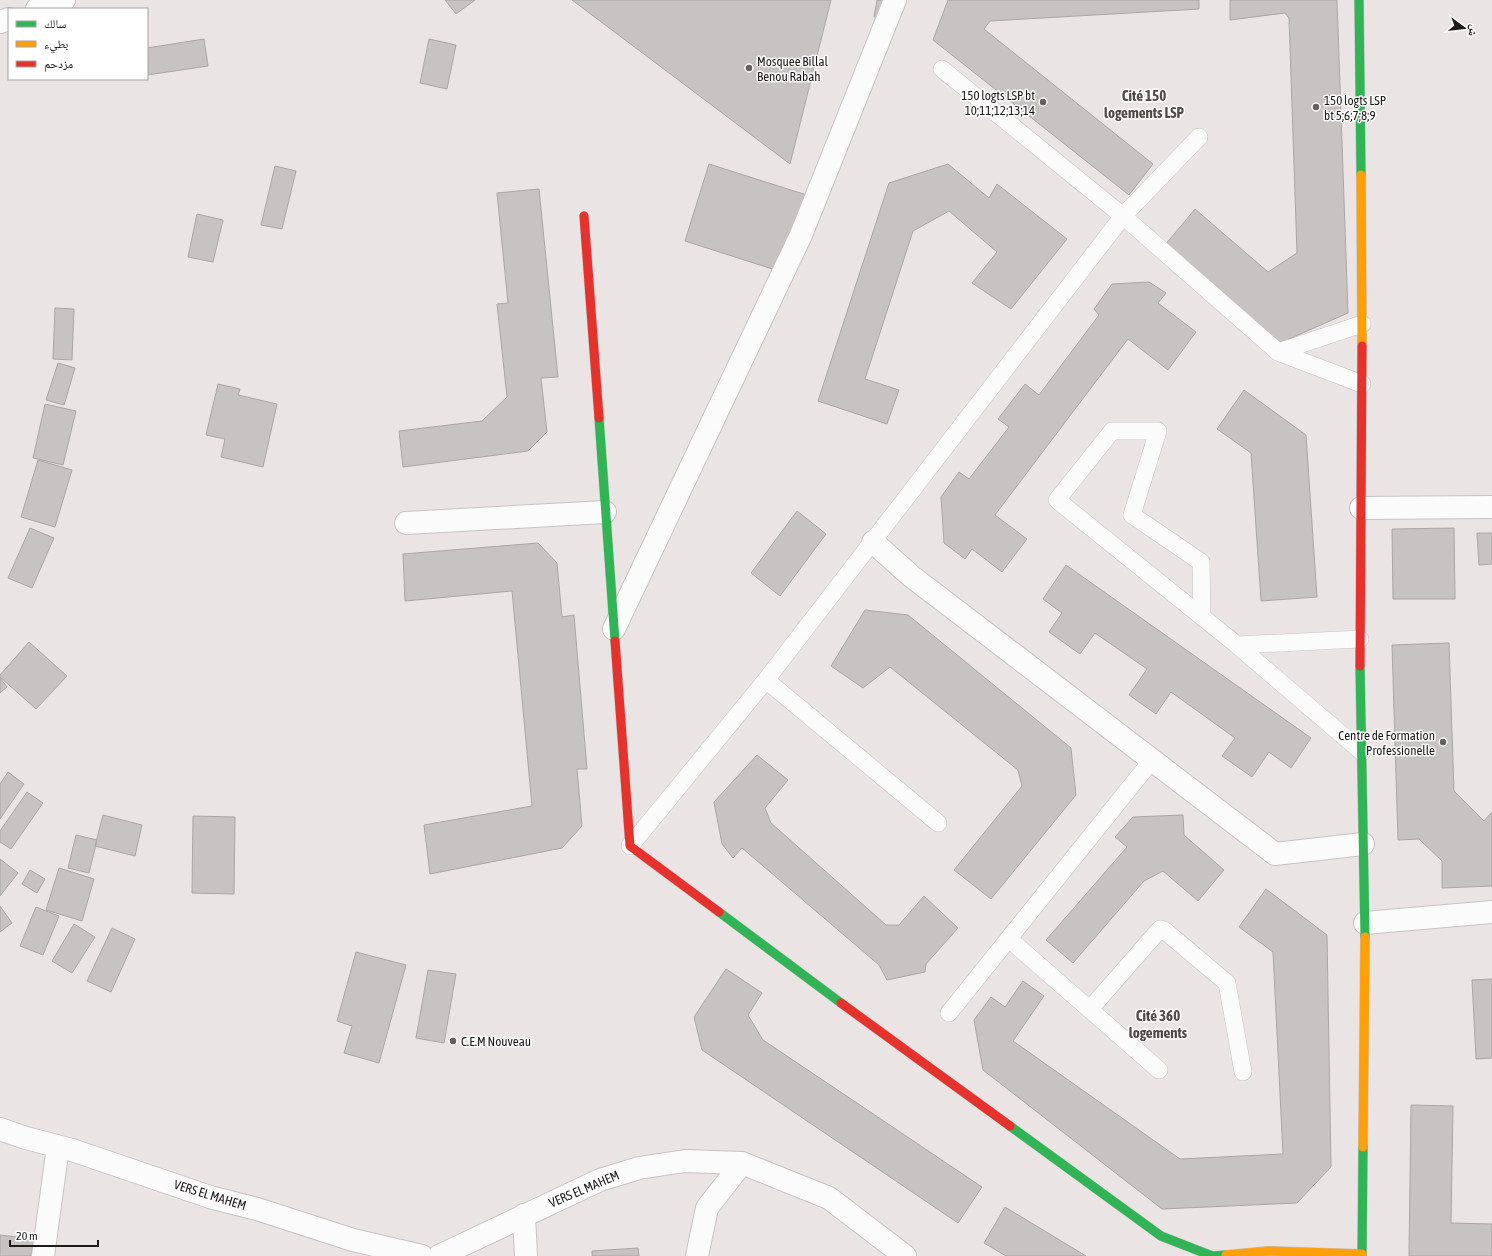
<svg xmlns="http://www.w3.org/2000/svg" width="1492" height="1256" font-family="'Asap Condensed','Noto Naskh Arabic',sans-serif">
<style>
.building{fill:#c7c3c2;stroke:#aaa6a5}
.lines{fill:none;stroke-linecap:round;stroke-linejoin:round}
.lane-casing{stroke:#c8c3c2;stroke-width:18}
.street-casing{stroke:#c8c3c2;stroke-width:24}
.fast-casing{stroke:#c8c3c2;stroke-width:10}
.slow-casing{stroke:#c8c3c2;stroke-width:10}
.jam-casing{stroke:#c8c3c2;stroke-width:10}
.lane{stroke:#fcfbfb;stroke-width:17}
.street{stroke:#fcfbfb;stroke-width:22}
.fast{stroke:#30b455;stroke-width:9}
.slow{stroke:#ff9f0a;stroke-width:9}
.jam{stroke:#e5322d;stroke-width:9}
.poi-dot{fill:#656160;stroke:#fff;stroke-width:1.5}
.labels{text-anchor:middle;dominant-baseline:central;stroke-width:3;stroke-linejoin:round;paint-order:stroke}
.poi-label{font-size:13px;fill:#1e1a19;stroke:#fff;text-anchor:start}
.street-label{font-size:13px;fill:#1e1a19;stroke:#fff}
.quarter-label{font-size:15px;font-weight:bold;fill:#544b49;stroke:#fff}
</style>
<rect width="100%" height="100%" fill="#eae5e4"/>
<path class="building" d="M445 0H475L456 14Z
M572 0H831L790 164Z
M877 0H900L895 22 874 17Z
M948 0H1199V9L990 21 984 29 1153 164 1129 195 933 40Z
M1230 0H1337L1348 313 1280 343 1165 245 1195 209 1268 272 1297 253 1289 18 1285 13 1230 20Z
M204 39 208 66 147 75V48Z
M429 39 456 45 447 89 420 83Z
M709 164 813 197 788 274 685 241Z
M948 164 989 198 997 184 1067 239 1011 309 972 283 997 252 949 211 913 231 865 379 899 390 887 424 818 401 889 183Z
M275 166 296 171 282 229 261 225Z
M539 189 558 377 541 378 547 432 528 451 403 467 399 431 482 421 507 397 497 304 508 303 497 193Z
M197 214 223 220 213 262 188 257Z
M1149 282 1166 293 1158 303 1196 332 1168 370 1128 339 995 515 1027 539 1002 572 972 549 965 559 944 543 941 497 959 472 969 479 1009 427 998 419 1025 384 1039 395 1099 315 1094 309 1112 284Z
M55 308 74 309 72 360 53 359Z
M58 363 75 368 64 405 46 400Z
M218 384 240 389 238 395 277 404 263 467 221 457 225 439 206 435Z
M1244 390 1306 435 1317 597 1261 601 1251 453 1217 429Z
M45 404 76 411 63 465 33 458Z
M38 460 72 470 55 527 21 517Z
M797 511 826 534 780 596 751 573Z
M30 528 54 538 32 588 8 578Z
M1454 528 1455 599H1393L1392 529Z
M1477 533H1492V564L1479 565Z
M538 543 557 563 562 617 574 615 587 769H577L582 826 562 848 430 874 424 825 532 806 512 591 405 601 403 554Z
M1066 565 1311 738 1291 768 1269 752 1252 777 1222 756 1235 738 1171 692 1156 714 1129 695 1147 669 1095 633 1080 654 1049 632 1062 613 1043 599Z
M865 610 908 615 1071 748 1076 795 991 899 954 870 1022 786 1018 770 890 667 863 688 831 666Z
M29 642 67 676 36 709 0 677V675Z
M1449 643 1454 791 1484 821 1492 812V886L1442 888V861L1419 839 1398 840 1392 645Z
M0 678 7 687 0 693Z
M757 755 788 780 765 808 771 823 886 925H899L924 896 958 928 926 964 925 972 887 980 879 965 742 848 733 858 722 844 714 802Z
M8 772 24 784 0 819V784Z
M27 792 43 803 11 849 0 842V831Z
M103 815 142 825 135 856 95 846Z
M1183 815 1184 835 1224 870 1198 901 1163 871 1144 881 1073 963 1046 940 1127 847 1115 837 1133 817Z
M193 816 235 817 234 894 192 893Z
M76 835 97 840 89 873 68 868Z
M0 859 18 873 0 896Z
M59 868 94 879 82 921 46 910Z
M30 870 45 879 37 893 22 884Z
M1266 889 1327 935 1331 1167 1297 1203 1162 1209 983 1070 974 1020 991 997 1005 1007 1023 981 1044 996 1013 1041 1180 1159 1283 1154 1273 952 1239 927Z
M0 906 12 923 0 932Z
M36 907 59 916 43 955 20 946Z
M74 924 95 937 72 973 52 961Z
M112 928 135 939 111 992 87 981Z
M356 952 406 965 379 1063 344 1053 352 1026 337 1021Z
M726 969 762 993 748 1015 763 1040 982 1187 958 1223 702 1050 694 1017Z
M428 970 456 974 444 1043 416 1038Z
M1492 979V1058L1476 1059 1472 980Z
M1411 1105 1453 1106 1451 1223 1492 1224V1256H1409Z
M1005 1207 1086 1256H1006L984 1243Z
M0 1235 34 1239 31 1256H0Z
M638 1248 639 1256H592V1251Z"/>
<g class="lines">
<defs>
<path id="lane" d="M942 69 1123 216 1278 352 1362 324
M1278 352 1362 384
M1202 617 1201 562 1132 515 1158 431H1112L1057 500 1237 645 1360 639
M1237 645 1362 752
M766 680 938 823
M630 846 766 680 1123 216 1199 137
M1009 939 1159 1070
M1090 1009 1160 929 1164 930 1227 983 1243 1072
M949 1013 1152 760"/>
<path id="street" d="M37 9 64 0
M0 22 9 19
M1361 508 1492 507
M406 523 605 512
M873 542 911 576 1275 854 1363 844
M614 629 801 235 895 0
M1365 923 1492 912
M0 1129 26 1138 72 1150 210 1197 257 1209 353 1240 422 1256
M524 1215 526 1256
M43 1256 58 1147
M439 1256 600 1180 639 1168 685 1161 742 1163 829 1198 905 1256
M697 1256 707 1208 742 1163"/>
<path id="fast" d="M1359 0 1361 175
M599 418 615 641
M1360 666 1365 937
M719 912 841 1003
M1010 1126 1161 1236 1212 1256 1226 1255
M1362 1256 1363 1147"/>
<path id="slow" d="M1361 175 1362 346
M1363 1147 1365 937
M1226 1255 1268 1251 1362 1254"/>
<path id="jam" d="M584 216 599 418
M615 641 630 846 719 912
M1360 666 1362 346
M841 1003 1010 1126"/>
</defs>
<use href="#lane" class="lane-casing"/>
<use href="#street" class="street-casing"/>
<use href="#fast" class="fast-casing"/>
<use href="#slow" class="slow-casing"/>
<use href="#jam" class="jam-casing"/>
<use href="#lane" class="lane"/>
<use href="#street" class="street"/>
<use href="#fast" class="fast"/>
<use href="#slow" class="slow"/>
<use href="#jam" class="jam"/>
</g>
<g class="poi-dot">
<circle cx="749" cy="68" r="4"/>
<circle cx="1043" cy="102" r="4"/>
<circle cx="1316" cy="107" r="4"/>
<circle cx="1443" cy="742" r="4"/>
<circle cx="453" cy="1041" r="4"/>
</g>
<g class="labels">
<g class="poi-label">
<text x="757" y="61">Mosquee Billal<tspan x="757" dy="15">Benou Rabah</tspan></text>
<text x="1035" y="95" text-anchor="end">150 logts LSP bt<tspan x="1035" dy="15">10;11;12;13;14</tspan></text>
<text x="1324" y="100">150 logts LSP<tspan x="1324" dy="15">bt 5;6;7;8;9</tspan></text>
<text x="1435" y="735" text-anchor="end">Centre de Formation<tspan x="1435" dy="15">Professionelle</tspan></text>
<text x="461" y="1041">C.E.M Nouveau</text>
</g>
<g class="street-label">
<text transform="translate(584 1189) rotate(-23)">VERS EL MAHEM</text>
<text transform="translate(210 1195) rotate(17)">VERS EL MAHEM</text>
</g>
<g class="quarter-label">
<text x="1144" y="95">Cité 150<tspan x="1144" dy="17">logements LSP</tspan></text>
<text x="1158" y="1015">Cité 360<tspan x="1158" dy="17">logements</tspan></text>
</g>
</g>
<rect x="8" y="8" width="140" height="72" fill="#ffffff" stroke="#a5a3a3"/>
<rect x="16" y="21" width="20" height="6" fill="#30b455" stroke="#a5a3a3"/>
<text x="44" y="28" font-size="12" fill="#1e1a19">سالك</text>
<rect x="16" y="41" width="20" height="6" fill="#ff9f0a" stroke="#a5a3a3"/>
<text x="44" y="48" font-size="12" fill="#1e1a19">بطيء</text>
<rect x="16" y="61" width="20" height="6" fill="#e5322d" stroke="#a5a3a3"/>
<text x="44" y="68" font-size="12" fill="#1e1a19">مزدحم</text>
<g transform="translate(1464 28) rotate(105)" stroke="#ffffff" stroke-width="3" paint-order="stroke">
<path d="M0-3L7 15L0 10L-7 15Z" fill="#1e1a19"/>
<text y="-6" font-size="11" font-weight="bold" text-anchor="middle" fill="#1e1a19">ش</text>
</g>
<path d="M10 1240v6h88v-6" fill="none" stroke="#1e1a19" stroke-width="2"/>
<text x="16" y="1240" font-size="12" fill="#1e1a19" stroke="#ffffff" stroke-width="3" paint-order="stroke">20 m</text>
</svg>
